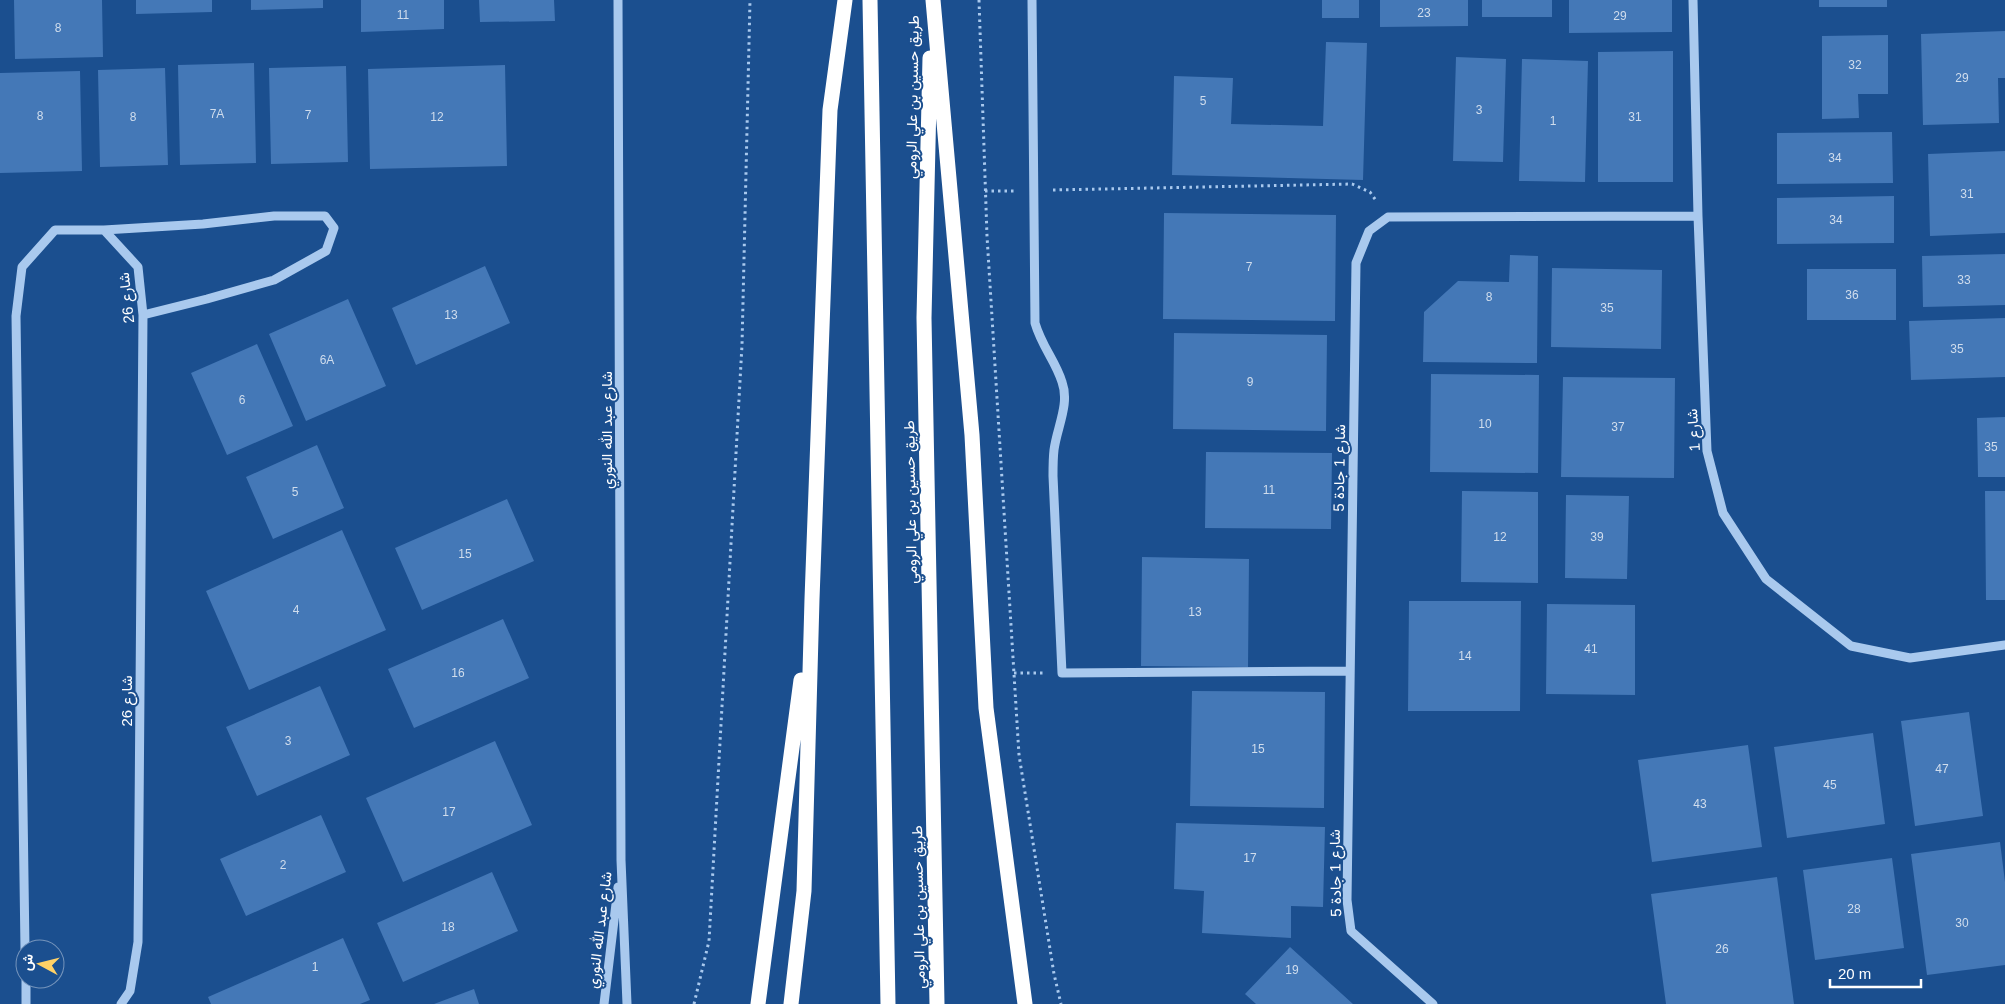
<svg xmlns="http://www.w3.org/2000/svg" width="2005" height="1004" font-family="Arial,Vazirmatn,sans-serif">
<style>
.building{fill:#4478b7}
.lines{fill:none;stroke-linecap:round;stroke-linejoin:round}
.path{stroke:#a9c9ee;stroke-width:3;stroke-dasharray:2.5 4;stroke-linecap:butt}
.minor{stroke:#a9c9ee;stroke-width:9}
.highway{stroke:#fff;stroke-width:15}
.labels{text-anchor:middle;dominant-baseline:central;stroke-width:4;stroke-linejoin:round;paint-order:stroke}
.number-label{font-size:12px;fill:#d0dded}
.street-label{font-size:15px;fill:#fff;stroke:#1b4f8f}
</style>
<rect width="100%" height="100%" fill="#1b4f8f"/>
<path class="building" d="M14 0H102L103 57 15 59Z
M136 0H212V12L136 14Z
M251 0H323V8L251 10Z
M361 0H444V29L361 32Z
M479 0H554L555 21 480 22Z
M1322 0H1359V18H1322Z
M1380 0H1468V26L1380 27Z
M1482 0H1552V17H1482Z
M1569 0H1672V32L1569 33Z
M1819 0H1887V7H1819Z
M2005 31V78H1998L1999 123 1923 125 1921 34Z
M1888 35V94H1858L1859 118 1822 119V36Z
M1326 42 1367 43 1363 180 1172 175 1174 76 1233 78 1231 124 1323 126Z
M1673 51V182H1598V52Z
M1456 57 1506 59 1503 162 1453 161Z
M1522 59 1588 61 1585 182 1519 181Z
M254 63 256 163 180 165 178 65Z
M505 65 507 166 370 169 368 69Z
M346 66 348 162 271 164 269 68Z
M165 68 168 165 100 167 98 70Z
M80 71 82 171 0 173V73Z
M1892 132 1893 183 1777 184V133Z
M2005 151V233L1930 236 1928 154Z
M1894 196V243L1777 244V198Z
M1164 213 1336 215 1335 321 1163 319Z
M2005 254V305L1923 307 1922 256Z
M1510 255 1538 256 1537 363 1423 362 1424 312 1458 281 1509 282Z
M485 266 510 323 416 365 392 308Z
M1552 268 1662 270 1661 349 1551 347Z
M1807 269H1896V320H1807Z
M348 299 386 386 306 421 269 334Z
M2005 318V377L1911 380 1909 321Z
M1174 333 1327 335 1326 431 1173 429Z
M257 344 293 426 227 455 191 373Z
M1431 374 1539 375 1538 473 1430 472Z
M1563 377 1675 378 1674 478 1561 477Z
M2005 417V477H1978L1977 418Z
M317 445 344 508 273 539 246 477Z
M1206 452 1332 453 1331 529 1205 528Z
M1462 491 1538 492V583L1461 582Z
M1985 491H2005V600H1986Z
M1566 495 1629 496 1627 579 1565 578Z
M507 499 534 561 422 610 395 548Z
M342 530 386 630 249 690 206 591Z
M1142 557 1249 559 1248 667 1141 666Z
M1409 601H1521L1520 711H1408Z
M1547 604 1635 605V695L1546 694Z
M503 619 529 678 414 728 388 669Z
M320 686 350 755 257 796 226 727Z
M1192 691 1325 692 1324 808 1190 806Z
M1969 712 1983 816 1915 826 1901 721Z
M1873 733 1885 824 1787 838 1774 747Z
M495 741 532 825 403 882 366 798Z
M1748 745 1762 847 1652 862 1638 760Z
M321 815 346 872 246 916 220 859Z
M1176 823 1325 827 1323 907 1291 906V938L1202 933 1204 891 1174 889Z
M2000 842 2005 882V965L1927 975 1911 854Z
M1892 858 1904 948 1815 960 1803 870Z
M492 872 518 931 403 982 377 923Z
M1777 877 1794 1004H1666L1651 894Z
M343 938 370 1000 360 1004H211L208 997Z
M1290 947 1353 1004H1256L1245 994Z
M474 989 479 1004H434Z"/>
<g class="lines">
<path class="path" d="M979 0 987 236 1019 755 1054 974 1061 1004
M1053 190 1352 184 1370 192 1377 202
M985 191H1014
M1014 673H1044
M694 1004 709 941 742 345 750 0"/>
<path class="minor" d="M618 0 621 860 627 1004
M1032 0 1035 323C1042 347 1055 360 1062 382 1070 404 1057 427 1054 450 1053 458 1053 468 1053 476L1062 673 1350 671
M1693 0 1698 216 1707 451 1723 513 1766 579 1851 646 1910 658 2005 645
M104 230 203 224 274 216H325L334 228 326 251 274 280 207 299 143 315
M25 949 16 316 22 267 55 230H104L138 267 143 315 138 942 130 991 121 1004
M26 979V1004
M604 1004 618 887
M1433 1004 1351 931 1347 900 1356 263 1369 231 1388 217 1698 216"/>
<path class="highway" d="M870 0 888 1004
M933 0 972 435 986 708 1025 1004
M930 58 924 318 937 1004
M758 1004 801 680
M791 1004 804 891 812 599 830 110 845 0"/>
</g>
<g class="labels">
<g class="number-label">
<text x="1424" y="13">23</text>
<text x="403" y="15">11</text>
<text x="1620" y="16">29</text>
<text x="58" y="28">8</text>
<text x="1855" y="65">32</text>
<text x="1962" y="78">29</text>
<text x="1203" y="101">5</text>
<text x="1479" y="110">3</text>
<text x="217" y="114">7A</text>
<text x="308" y="115">7</text>
<text x="40" y="116">8</text>
<text x="133" y="117">8</text>
<text x="437" y="117">12</text>
<text x="1635" y="117">31</text>
<text x="1553" y="121">1</text>
<text x="1835" y="158">34</text>
<text x="1967" y="194">31</text>
<text x="1836" y="220">34</text>
<text x="1249" y="267">7</text>
<text x="1964" y="280">33</text>
<text x="1852" y="295">36</text>
<text x="1489" y="297">8</text>
<text x="1607" y="308">35</text>
<text x="451" y="315">13</text>
<text x="1957" y="349">35</text>
<text x="327" y="360">6A</text>
<text x="1250" y="382">9</text>
<text x="242" y="400">6</text>
<text x="1485" y="424">10</text>
<text x="1618" y="427">37</text>
<text x="1991" y="447">35</text>
<text x="1269" y="490">11</text>
<text x="295" y="492">5</text>
<text x="1500" y="537">12</text>
<text x="1597" y="537">39</text>
<text x="465" y="554">15</text>
<text x="296" y="610">4</text>
<text x="1195" y="612">13</text>
<text x="1591" y="649">41</text>
<text x="1465" y="656">14</text>
<text x="458" y="673">16</text>
<text x="288" y="741">3</text>
<text x="1258" y="749">15</text>
<text x="1942" y="769">47</text>
<text x="1830" y="785">45</text>
<text x="1700" y="804">43</text>
<text x="449" y="812">17</text>
<text x="1250" y="858">17</text>
<text x="283" y="865">2</text>
<text x="1854" y="909">28</text>
<text x="1962" y="923">30</text>
<text x="448" y="927">18</text>
<text x="1722" y="949">26</text>
<text x="315" y="967">1</text>
<text x="1292" y="970">19</text>
</g>
<g class="street-label">
<text transform="translate(912 97) rotate(-89)">طريق حسين بن علي الرومي</text>
<text transform="translate(126 298) rotate(-96)">شارع 26</text>
<text transform="translate(606 430) rotate(-90)">شارع عبد الله النوري</text>
<text transform="translate(1693 430) rotate(-94)">شارع 1</text>
<text transform="translate(1339 468) rotate(-89)">شارع 1 جادة 5</text>
<text transform="translate(910 502) rotate(-91)">طريق حسين بن علي الرومي</text>
<text transform="translate(126 701) rotate(-90)">شارع 26</text>
<text transform="translate(1335 873) rotate(-91)">شارع 1 جادة 5</text>
<text transform="translate(918 907) rotate(-91)">طريق حسين بن علي الرومي</text>
<text transform="translate(599 930) rotate(-83)">شارع عبد الله النوري</text>
</g>
</g>
<g transform="translate(40 964) rotate(277)"><circle r="24" fill="#1b4f8f" stroke="#7695bc"/>
<path d="M0-4L9 19L0 12L-9 19Z" fill="#ffd166"/>
<text y="-8" font-size="14" font-weight="bold" text-anchor="middle" fill="#ffffff">ش</text>
</g>
<path d="M1830 979v8h91v-8" fill="none" stroke="#ffffff" stroke-width="2.5"/>
<text x="1838" y="979" font-size="15" fill="#ffffff" stroke="#1b4f8f" stroke-width="4" paint-order="stroke">20 m</text>
</svg>
